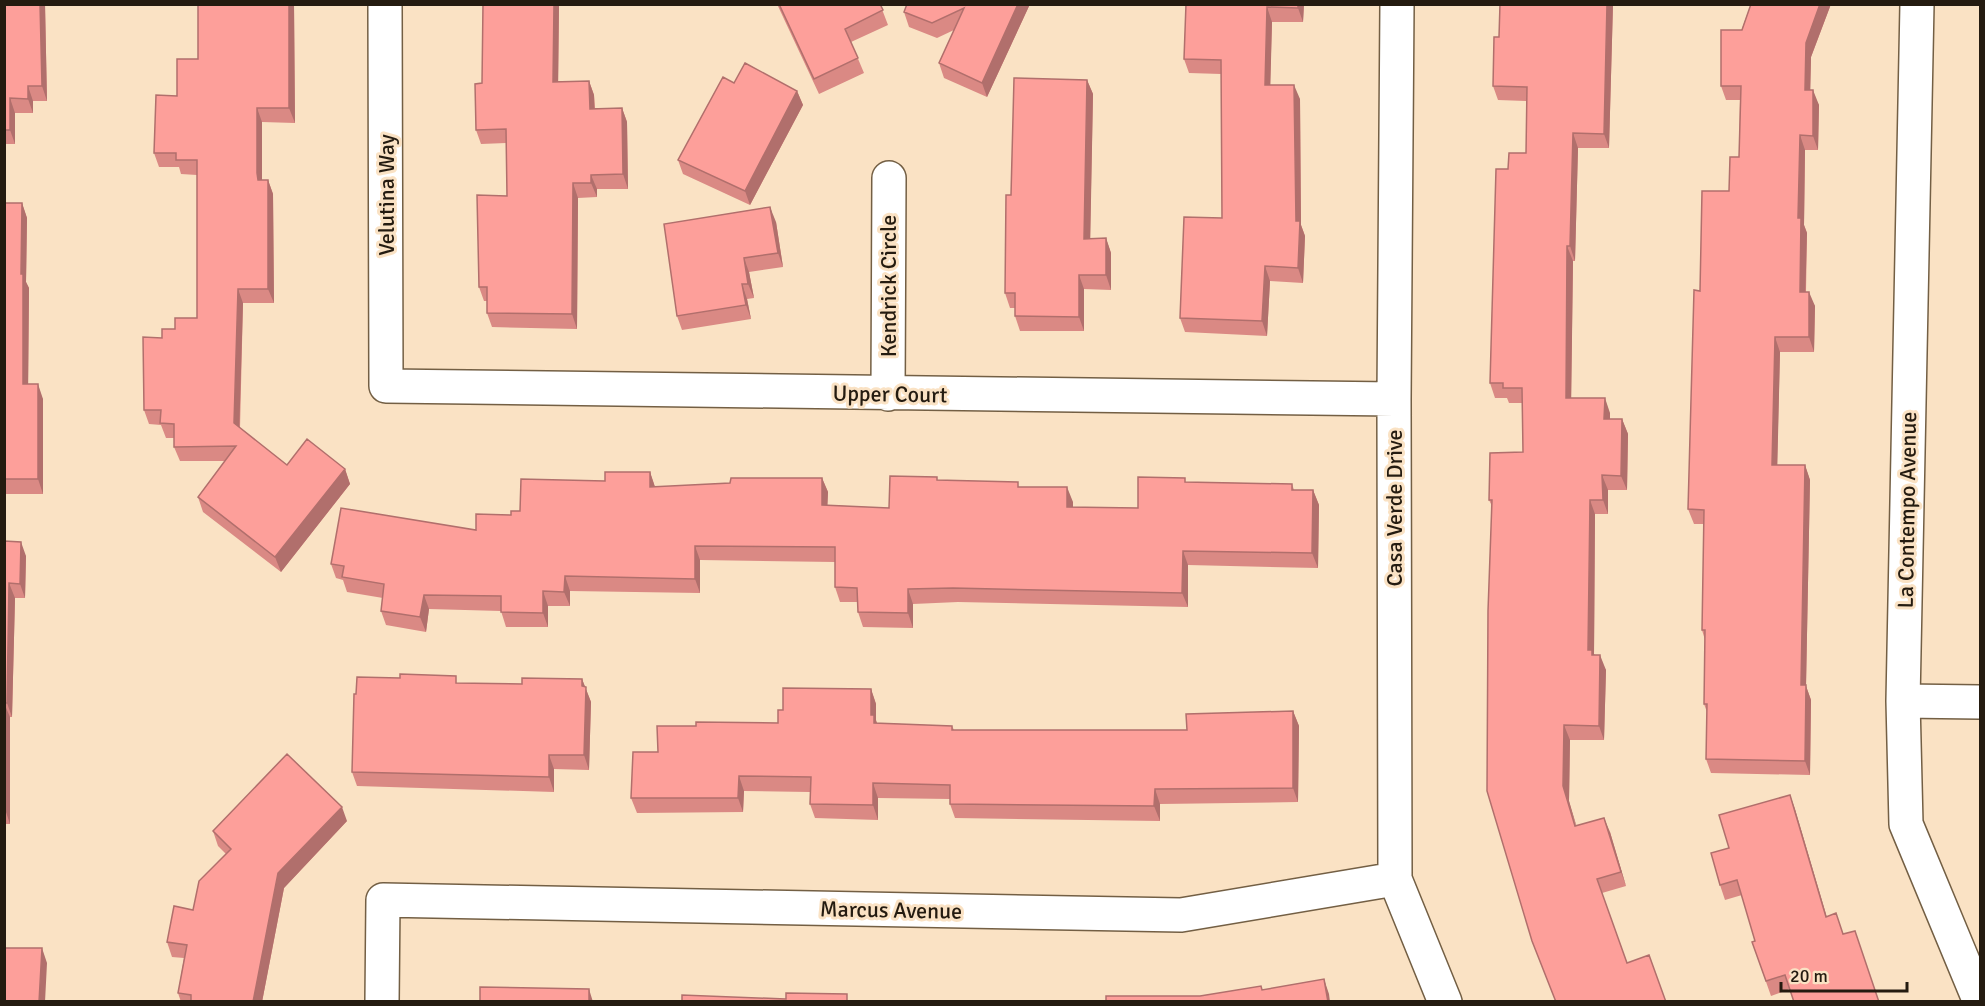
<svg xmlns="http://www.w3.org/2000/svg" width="1985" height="1006" font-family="Signika,sans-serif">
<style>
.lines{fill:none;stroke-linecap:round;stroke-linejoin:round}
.street-casing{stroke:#735f44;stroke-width:36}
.street{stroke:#fff;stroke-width:33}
.wall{fill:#da8984}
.shaded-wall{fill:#b16f6c}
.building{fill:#fd9f9a;stroke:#b16f6c;stroke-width:1.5}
.labels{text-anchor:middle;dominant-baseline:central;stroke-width:6;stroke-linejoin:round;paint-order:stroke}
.street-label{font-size:22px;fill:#241b10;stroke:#fae2c4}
</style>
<rect width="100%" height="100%" fill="#fae2c4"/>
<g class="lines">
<defs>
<path id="street" d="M385 4 386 386 1394 399
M1397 4 1394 399 1395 879 1445 1002
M1917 4 1903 701 1906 824 1980 1002
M888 394 889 178
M1903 701 1980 702
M382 1002 383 900 1181 915 1395 879"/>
</defs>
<use href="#street" class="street-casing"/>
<use href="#street" class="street"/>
</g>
<path class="wall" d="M4 4H45L47 101H33V113H15V144H6L5 203H22L27 218 26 282 29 288 28 384 43 399V494H4Z
M294 4 295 123 262 122V180H268L273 194 274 303H243L240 428 287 465 345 469 350 484 281 572 203 512 198 497 225 461H180L174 447V438H166L161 425 149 424 144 410 162 338 175 329 197 318V175L181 174 179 167H159L154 153 198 59Z
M483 4H559L558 81H589L594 95 595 108H622L627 122 628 189H597V197L578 198 577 329 492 327 487 313V301H484L479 287 507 196 506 143 481 144 476 130 482 83Z
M777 4H880L888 25 851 42 864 73 819 94Z
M1030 4 987 97 944 78 939 63 954 30 937 38 909 27 904 12Z
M1186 4H1304L1303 22H1272L1270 85 1300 99 1301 225 1305 236 1303 283 1270 281 1267 336 1185 332 1180 318 1222 218 1221 74 1189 73 1184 59Z
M1500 4H1613L1609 148H1578L1575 261H1573L1571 398 1610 413V419H1622L1628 434 1627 490H1608V514H1595L1594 654 1606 670 1604 740H1570L1569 801 1576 826 1610 832 1626 886 1602 893 1627 963 1666 1002H1556L1532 941 1492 506 1489 500 1523 452 1522 403H1509L1507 398H1495L1490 383 1508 169 1526 153 1527 101 1498 100 1493 86 1499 37Z
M1751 4H1831L1811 57 1810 90 1819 105 1818 150H1805L1804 225 1807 233 1806 292 1815 306 1814 352H1780L1777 465H1805L1810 480 1806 686 1811 700 1810 775 1711 773 1706 759 1707 712 1704 704 1705 640 1702 630 1704 524H1694L1688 509 1700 291 1739 157 1740 100H1726L1721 86Z
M1087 80 1093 94 1090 238H1106L1111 253V290L1084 289V331H1020L1015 316V308H1010L1005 293Z
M734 83 797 91 803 105 750 205 683 174 678 160Z
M776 222 783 267 749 272 754 298 747 299 751 319 682 330 677 316Z
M650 472 655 487 822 478 828 492 827 505 889 508 938 480 1020 487 1073 502V507L1138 508 1186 482 1292 484 1294 490H1313L1319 505 1318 568 1188 565V607L958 602 913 604V628L863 627 858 612V602H840L835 587V562L700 560V593L570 591V606H548V627H506L501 611 429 609 426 632 386 625 381 611 383 598 347 592 343 580 336 578 331 564 476 530 520 511 605 481Z
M4 541 26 556 25 598H15L12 717H10V824H4Z
M582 679 591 702 589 770 554 769V792L357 786 352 772 458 683 522 684Z
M871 689 876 704V721L877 723 952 726 954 730H1187L1293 711 1299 726 1298 802 1160 804V821L955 818 950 804V799L878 798V820L815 818 810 804V792L744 791 743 812 637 813 631 798 658 752 696 726 778 723 783 710Z
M1795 809 1790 989 1771 996 1752 942 1755 941 1742 895 1725 900 1720 885 1729 848Z
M347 821 284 888 262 1002H181L178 993 184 958 172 957 167 942 193 910 226 854 218 846 213 831Z"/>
<path class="shaded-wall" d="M40 4H45L47 101 42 86Z
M289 4H294L295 123 289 108Z
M554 4H559L558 96 553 82Z
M1018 4H1030L987 97 982 83Z
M1298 4H1304L1303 22 1298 8Z
M1607 4H1613L1609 148 1604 134Z
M1820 4H1831L1811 57 1810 105 1805 90 1806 43Z
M1267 7 1272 22 1270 99 1265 85Z
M1087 80 1093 94 1090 253 1084 239Z
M589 81 594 95 595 123 590 109Z
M1294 85 1300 99 1301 225 1305 236 1303 283 1298 268 1296 221Z
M28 86 33 101V113L28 99Z
M1813 90 1819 105 1818 150 1813 136Z
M797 91 803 105 750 205 745 191Z
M10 98 15 113V144L10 130Z
M257 108 262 122V187L258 180 257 173Z
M622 108 627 122 628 189 623 174Z
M1573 133 1578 148 1575 261 1570 246Z
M1800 135 1805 150 1804 225 1807 233 1805 306 1800 292 1798 218Z
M4 139 6 144 5 217 4 216Z
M591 175 597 189V197L591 183Z
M268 180 273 194 274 303 268 289Z
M573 183 578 198 577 329 572 314Z
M22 203 27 218 26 282 29 288 28 399 23 384 21 274Z
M770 207 776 222 783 267 778 253Z
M1106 238 1111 253V290L1106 275Z
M1567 246 1573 261 1571 413 1566 398Z
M744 258 749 272 754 298 748 284Z
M1265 266 1270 281 1267 336 1262 321Z
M1079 275 1084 289V331L1079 317Z
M742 284 747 299 751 319 746 305Z
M238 289 243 303 239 438 234 423Z
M1809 292 1815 306 1814 352 1809 337Z
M1775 337 1780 352 1777 479 1772 465Z
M38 384 43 399V494L38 479Z
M1605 398 1610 413V433L1604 419Z
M1622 419 1628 434 1627 490 1621 476Z
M1805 465 1810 480 1806 686 1811 700 1810 775 1805 761 1801 685Z
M345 469 350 484 281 572 275 557Z
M650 472 655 487H650Z
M1602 475 1608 490V514L1603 500Z
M822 478 828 492 827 520 822 505Z
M1067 487 1073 502V522L1067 507Z
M1313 490 1319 505 1318 568 1312 553Z
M1590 500 1595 514 1594 654 1598 665 1588 650Z
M21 542 26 556 25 598 20 584Z
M695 546 700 560V593L695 579Z
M1183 551 1188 565V607L1182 593Z
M565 576 570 591V606L564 592Z
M9 583 15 598 12 717 7 703Z
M908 589 913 604V628L908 613Z
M543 591 548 606V627L543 613Z
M424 595 429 609 426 632 420 617Z
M1600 655 1606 670 1604 740 1599 726Z
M582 679 591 702 589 770 584 755Z
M871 689 876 704V720L879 730V737L871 715Z
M4 703 10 717V824L5 809Z
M1293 711 1299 726 1298 802 1293 788Z
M1564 725 1570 740 1569 801 1581 841 1563 786Z
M549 755 554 769V792L549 777Z
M739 776 744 791 743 812 738 798Z
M873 783 878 798V820L873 805Z
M1155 789 1160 804V821L1154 806Z
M1790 795 1795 809 1831 931 1826 917Z
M342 807 347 821 284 888 262 1002H253L278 873Z
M1604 818 1610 832 1626 886 1621 872Z
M42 948 47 963 45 1002H39Z
M1324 979 1329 994 1330 1002H1328Z
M589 989 593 1002H589Z"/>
<path class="building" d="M4 4H40L42 86H28V99L10 98V130H4Z
M198 4H289V108H257V173L258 180H268V289H238L234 423 287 465 307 439 345 469 275 557 198 497 236 446 174 447V424L160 423 161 410H144L143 337 162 338V329H175V318H197V160H176V153H154L156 95 177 96V59H198Z
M483 4H554L553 82 589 81 590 109 622 108 623 174 591 175V183H573L572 314 487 313V287H479L477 195 507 196 506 129 476 130 475 84 482 83Z
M779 4H880L883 10 845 29 858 58 814 79Z
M907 4H1018L982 83 939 63 964 8 932 23 904 12Z
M1186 4H1298V8L1267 7 1265 85H1294L1296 221H1300L1298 268 1265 266 1262 321 1180 318 1184 217 1222 218 1221 60 1184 59Z
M1500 4H1607L1604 134 1573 133 1570 246H1567L1566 398H1605L1604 419H1622L1621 476 1602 475 1603 500H1590L1588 650H1592V655H1600L1599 726 1564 725 1563 786 1575 826 1604 818 1621 872 1597 879 1627 963 1649 955 1666 1002H1556L1532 941 1487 791 1488 611 1492 500H1489L1490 453 1523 452 1522 388H1503V383H1490L1496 169H1508L1509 153H1526L1527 87 1493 86 1494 37H1499Z
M1751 4H1820L1806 43 1805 90H1813V136L1800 135 1798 218H1801L1800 292H1809V337H1775L1772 465H1805L1801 685H1806L1805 761 1706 759 1707 704H1704L1705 630H1702L1704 510 1688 509 1694 290 1700 291 1702 191H1729L1730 157H1739L1741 86H1721V30H1742Z
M745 63 797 91 745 191 678 160 723 77 734 83Z
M1014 78 1087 80 1084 239 1106 238V275H1079V317L1015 316V293H1005L1006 195H1011Z
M4 203H22L21 274H23V384H38V479H4Z
M770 207 778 253 744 258 748 284H742L746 305 677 316 664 224Z
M605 472H650V487L730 483 731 478H822V505L889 508 890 476 937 477V480L1018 482V487H1067V507L1138 508V477L1185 478V482L1292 484V490H1313L1312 553 1183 551 1182 593 953 588 908 589V613L858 612 857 588 835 587V547L695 546V579L565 576 564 592 543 591V613L501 612V596L424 595 420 617 381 611 384 584 342 577 344 566 331 564 341 508 476 530V514L511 515V511H520L521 479 605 481Z
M4 541 21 542 20 584 9 583 7 703H4Z
M400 674 456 676V683L522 684V678L582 679V686L586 687 584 755H549V777L352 772 354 694H356L357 677 400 678Z
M783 688 871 689V715H874V723L952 726V730H1187L1186 714 1293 711V788L1155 789 1154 806 950 804V785L873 783V805L810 804 811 777 739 776 738 798H631L633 752H658L657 726H696V722L778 723V710H783Z
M287 754 342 807 278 873 253 1002H191V995L178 993 187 945 167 942 174 906 193 910 199 881 231 849 213 831Z
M1790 795 1826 917 1836 913 1843 934 1855 931 1879 1002H1794L1785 975 1766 981 1752 942 1755 941 1737 880 1720 885 1711 853 1729 848 1719 815Z
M4 948H42L39 1002H4Z
M1324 979 1328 1002H1106V996H1200L1261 986 1262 990Z
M480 987 589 989V1002H480Z
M786 993 847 994V1002H682V995L786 999Z"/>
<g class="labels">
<g class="street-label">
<text transform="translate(386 195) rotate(-90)">Velutina Way</text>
<text transform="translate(888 286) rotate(-90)">Kendrick Circle</text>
<text transform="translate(890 394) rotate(1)">Upper Court</text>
<text transform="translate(1394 508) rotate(-90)">Casa Verde Drive</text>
<text transform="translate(1907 510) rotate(-89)">La Contempo Avenue</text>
<text transform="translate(891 910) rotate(1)">Marcus Avenue</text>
</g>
</g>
<rect width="1985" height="1006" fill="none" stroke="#241b10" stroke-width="12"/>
<path d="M1781 982v9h126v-9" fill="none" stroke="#241b10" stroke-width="3"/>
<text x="1790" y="982" font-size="18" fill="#241b10" stroke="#fae2c4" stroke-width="4.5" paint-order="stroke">20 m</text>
</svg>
